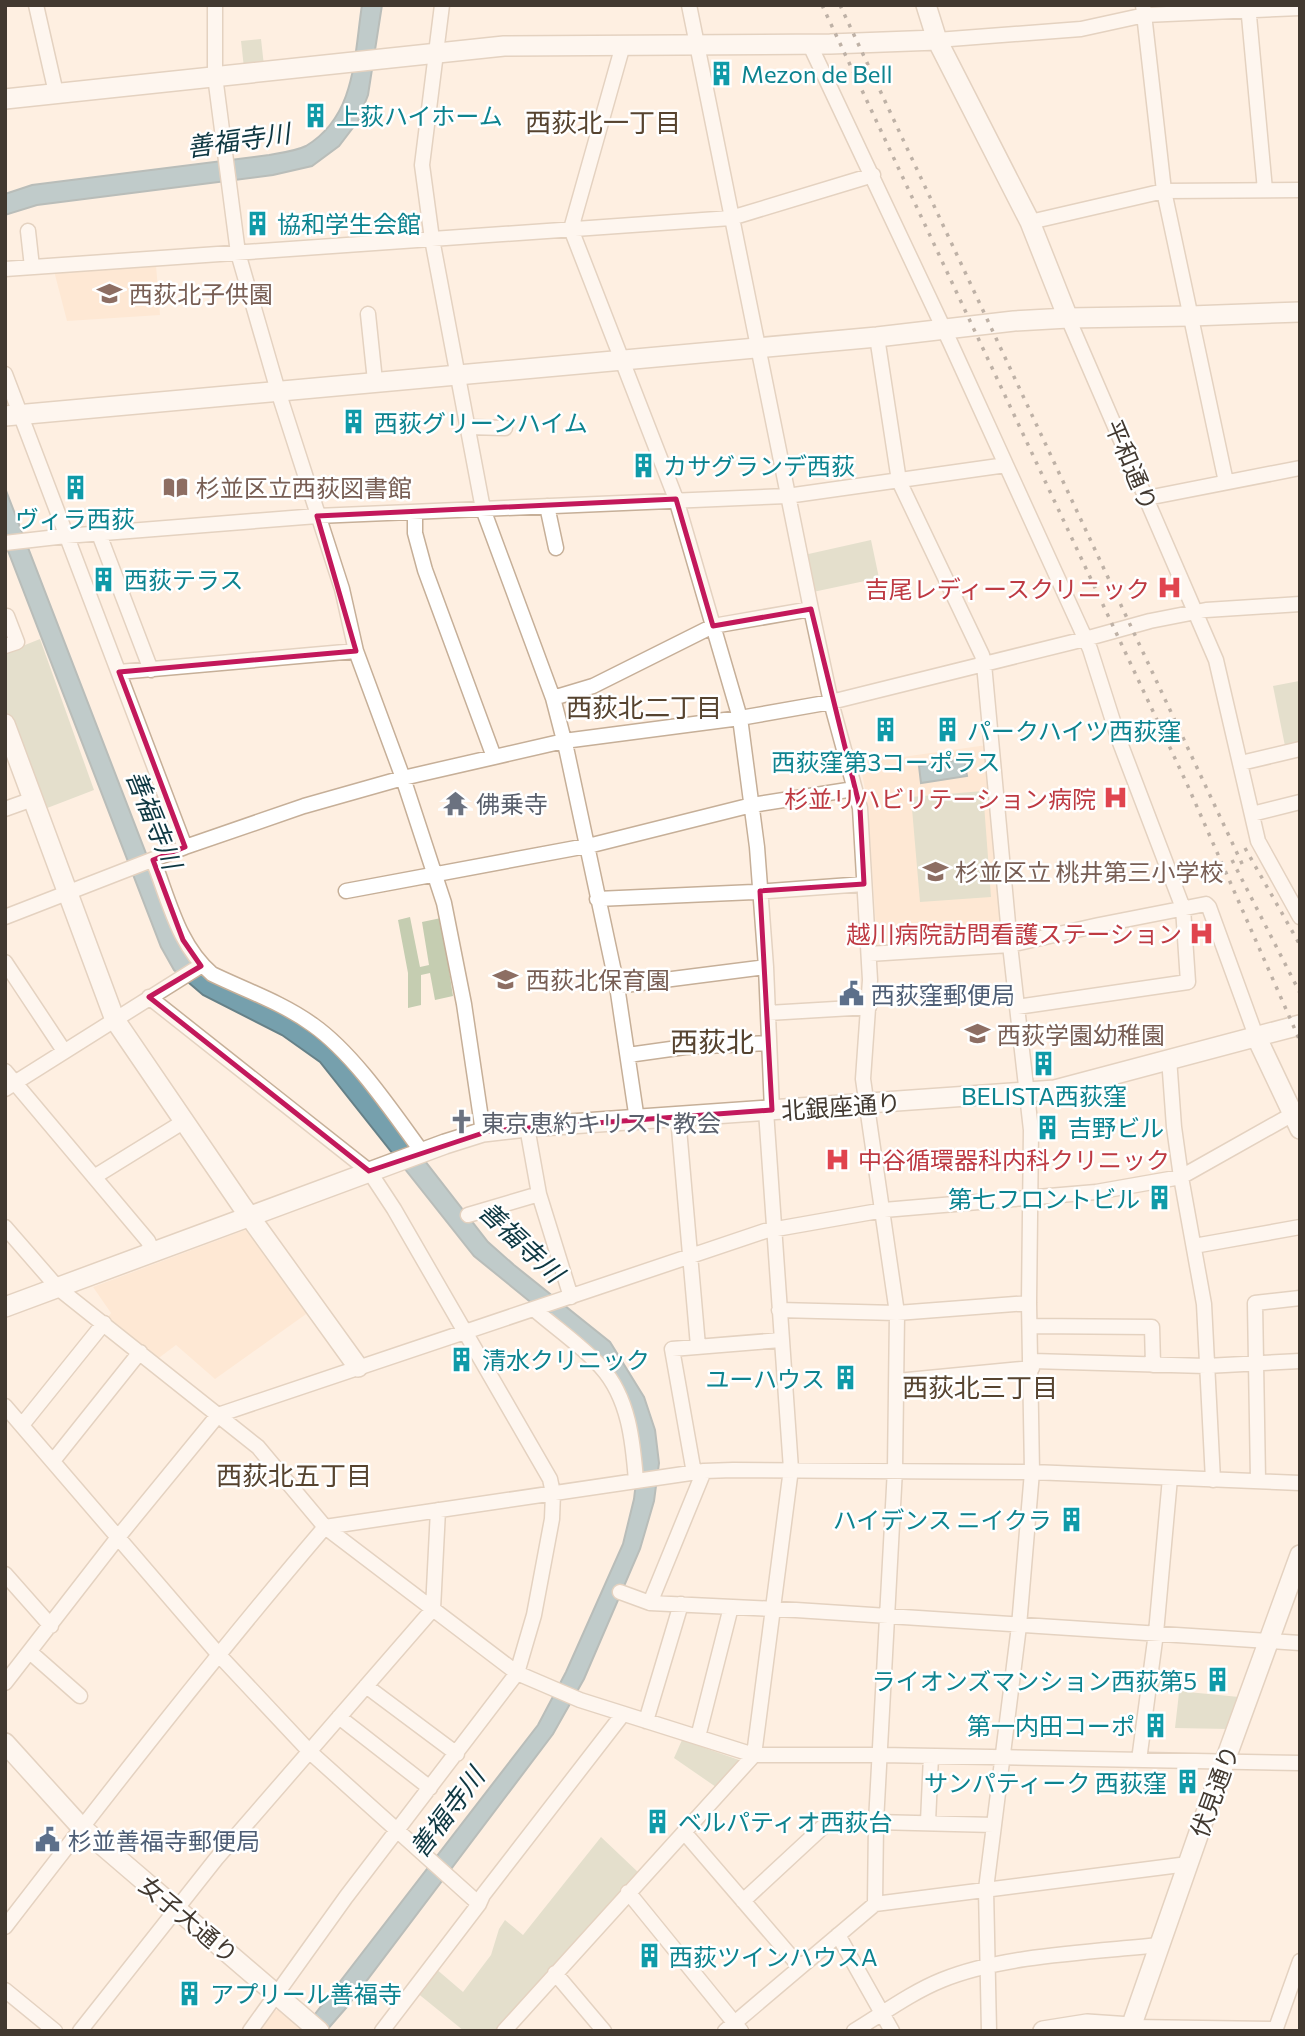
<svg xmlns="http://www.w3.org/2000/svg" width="1305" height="2036" font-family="Commissioner,'Noto Sans JP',sans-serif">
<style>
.built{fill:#fee1c3}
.green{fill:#c5cdb1}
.water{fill:#76a0ad;stroke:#668188;stroke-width:2}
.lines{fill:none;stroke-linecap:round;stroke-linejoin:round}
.street-casing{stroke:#c6af98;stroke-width:17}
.secondary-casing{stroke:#c6af98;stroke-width:22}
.street{stroke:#fff;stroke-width:14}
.secondary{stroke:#fff;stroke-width:19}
.rail{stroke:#72675d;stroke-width:3.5;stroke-dasharray:3.5 7;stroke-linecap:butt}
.marked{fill:none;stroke:#c2185b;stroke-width:5;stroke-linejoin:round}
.labels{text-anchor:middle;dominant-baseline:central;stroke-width:5;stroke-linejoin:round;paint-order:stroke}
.culture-label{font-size:24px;fill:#0d838f;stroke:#fff;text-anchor:start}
.education-label{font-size:24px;fill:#785e54;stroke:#fff;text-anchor:start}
.street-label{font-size:24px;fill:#423930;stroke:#fff}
.health-label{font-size:24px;fill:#be3a42;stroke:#fff;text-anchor:end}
.worship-label{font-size:24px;fill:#5b616d;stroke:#fff;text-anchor:start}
.service-label{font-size:24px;fill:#4e5e75;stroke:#fff;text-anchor:start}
.neighbourhood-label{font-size:26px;fill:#56432f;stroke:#fff}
.water-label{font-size:26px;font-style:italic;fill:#0f3842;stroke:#fff}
.quarter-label{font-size:28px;fill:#56432f;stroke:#fff}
</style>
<rect width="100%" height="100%" fill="#feefe1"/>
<path class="built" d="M156 265 160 315 67 321 54 271Z
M987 745 1004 938 1000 941 877 945 868 805 860 763Z
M245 1230 255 1234 309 1312 215 1379 176 1345 156 1360 106 1320 111 1313 93 1287Z
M273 2010H279L301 2028 299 2031H257Z"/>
<path class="green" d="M261 39 264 66 244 68 241 41Z
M871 540 879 578 813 592 804 555Z
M40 639 94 790 42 810 5 709V653Z
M1299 681 1300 743 1285 746 1273 686Z
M983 791 991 897 920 902 911 797Z
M410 917 420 967 429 965 422 922 441 918 453 996 435 1000 430 973 421 975V1005L408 1008V973L398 920Z
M1154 1677 1186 1680 1188 1692 1239 1697 1229 1729 1175 1728 1179 1693 1151 1691Z
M682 1740 742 1761 716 1787 674 1758Z
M601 1837 640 1874 498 2031H464L416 1992 435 1968 463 1992 491 1955 499 1929 505 1920 523 1935Z"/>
<path class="water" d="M362 5H382L368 95 358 121 339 146 312 166 273 175 37 205 5 215V194L32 185 269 155C281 153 296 151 306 146 356 116 354 57 362 5Z
M5 488 179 939 190 957 292 1018 332 1049 369 1089 488 1242 514 1265 610 1342 644 1397 655 1430 659 1463 654 1501 640 1549 584 1679 553 1734 346 2008 326 2031H302L538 1725 566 1672 623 1544 634 1499 638 1465 598 1357 474 1256 320 1062 282 1035 203 995 174 970 161 947 5 543Z
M964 759 967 776 921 783 919 766Z"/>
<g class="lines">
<defs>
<path id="street" d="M36 5 56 93
M215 5V76L238 253 278 391 342 589 356 651 403 778 444 903 464 1004 483 1132
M442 5 422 165 432 239 483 509 553 698 567 752 617 986 637 1120
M689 5 811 609 831 702 860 808 870 980 863 1079 897 1313 895 1469 876 1822 875 1904
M1143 5 1164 191 1226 482
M1248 5 1265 190
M937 40 1081 29 1145 15 1300 8
M809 43 950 342 1090 649 1119 740 1183 908 1188 982 1017 1007
M623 45 571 229 676 499 740 718 757 847 766 967 772 1110
M1030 222 1164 191 1300 190
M28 231 32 267
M5 269 731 218 873 175
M368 314 375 381
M1068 318 1216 660 1258 841 1300 917
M877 337 899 481 982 655 984 664 1010 945 1031 1130 1029 1303 1032 1472 1019 1626 986 1889 989 2031
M5 374 185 847
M468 427 505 428
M1147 498 1300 468
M547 506 556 548
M415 512V533L425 570 494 757
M99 534 151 670
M5 543 66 536 317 516 787 496 1006 465
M5 646 17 642 7 616
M119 672 356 651
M553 698 593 686 713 626 811 609
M1241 763 1300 749
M5 809 33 799
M1252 814 1300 802
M153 860C169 900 178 945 212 974 245 990 283 1003 313 1025 354 1054 392 1111 422 1152
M346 891 592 845 752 805 854 789
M597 899 754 892 864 884
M5 917 185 847 304 806 403 778 564 741 740 718 831 702 1085 639 1150 621 1206 610 1300 604
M869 954 1010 945 1099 925 1206 904 1209 907 1256 1036
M5 962 64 1051
M617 986 766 967
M149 997 369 1171 394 1209 550 1479 553 1493 552 1519 534 1615 517 1673 346 1897 250 2031
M768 1013 869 1007
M628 1055 685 1047 769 1043
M1169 1058 1174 1127 1181 1177 1204 1304 1213 1480
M5 1071 148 1241 153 1252
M5 1089 202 965
M678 1117 698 1346
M527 1127 539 1194 571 1297
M94 1177 183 1122
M468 1215 539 1194
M5 1227 58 1288 258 1447 325 1527 517 1673 580 1700 754 1755H881L1300 1763
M1194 1246 1300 1227
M535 1310C557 1329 582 1346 601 1367 629 1398 633 1442 636 1481
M779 1310 897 1313 1029 1303
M1031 1326 1152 1327 1153 1365
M1032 1361 1206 1366 1300 1361
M897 1381 1032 1368
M5 1406 219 1655 310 1752 479 1904
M22 1425 104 1323
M53 1461 140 1352
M694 1473 672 1349 781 1340
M1258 1480 1255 1303 1300 1298
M5 1574 51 1626
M620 1592 650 1603 796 1610 1300 1643
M650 1603 704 1471
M30 1652 80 1696
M5 1683 119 1536 218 1415 765 1231 884 1210 1096 1192 1181 1177 1293 1114
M366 1686 457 1754
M339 1717 430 1788
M646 1721 681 1604
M698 1737 731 1607
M1139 1760 1156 1633 1170 1478
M928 1822 931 1756
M684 1832 800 1967
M628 1892 741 2031
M743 1901 825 1825 876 1822 994 1825
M5 1927C109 1792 214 1657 325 1527L704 1471 733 1470 1032 1472 1300 1483
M838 1935 892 2031
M555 1973 604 2031
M5 1990 55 2031
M1131 2027 1275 2029
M80 2031 216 1859 433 1609 438 1510
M382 2031 479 1904 483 1895 623 1714
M504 2031 754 1755 791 1469 766 1111
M725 2031 875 1904 1188 1864
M854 2031C882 2014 912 1992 942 1980 1003 1955 1093 1952 1159 1945
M1275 2031 1300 1961"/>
<path id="secondary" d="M926 5 937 40 1030 222 1068 318
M5 99 504 46 830 44 937 40
M5 416 877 337 1014 321 1068 318 1191 316 1300 312
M5 724 115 1020 242 1206 358 1367
M1256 1036 1300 1129
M5 1307 445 1144 483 1132 527 1127 1055 1090 1300 1025
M5 1743 81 1827 319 2031
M1043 2031 1087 2024 1131 2027 1202 1824 1300 1555"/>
</defs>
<use href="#street" class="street-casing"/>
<use href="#secondary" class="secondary-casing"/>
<use href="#street" class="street"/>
<use href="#secondary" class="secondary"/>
<path class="rail" d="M822 5 1187 784 1300 1041
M840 5 1244 868
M1245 848 1300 945
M1232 860 1300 993"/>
</g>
<path d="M0 0H1305V2036H0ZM676 499 713 626 811 609 860 808 864 884 760 891 772 1110 489 1131 369 1171 149 997 201 966 183 940 153 860 185 847 119 672 356 651 317 516Z" fill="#feefe1" fill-opacity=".55" fill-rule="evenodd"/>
<path class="marked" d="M676 499 713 626 811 609 860 808 864 884 760 891 772 1110 489 1131 369 1171 149 997 201 966 183 940 153 860 185 847 119 672 356 651 317 516Z"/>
<defs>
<symbol id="building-bare" viewBox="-9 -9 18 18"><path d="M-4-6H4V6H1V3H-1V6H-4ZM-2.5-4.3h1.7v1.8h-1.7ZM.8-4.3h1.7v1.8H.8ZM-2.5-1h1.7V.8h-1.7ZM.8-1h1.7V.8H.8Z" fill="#0f9aa8" stroke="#fff" stroke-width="2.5" paint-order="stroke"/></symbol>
<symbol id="school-bare" viewBox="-9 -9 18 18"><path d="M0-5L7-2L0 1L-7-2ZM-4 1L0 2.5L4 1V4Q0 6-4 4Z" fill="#8d6e63" stroke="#fff" stroke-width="2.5" paint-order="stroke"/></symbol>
<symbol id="library-bare" viewBox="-9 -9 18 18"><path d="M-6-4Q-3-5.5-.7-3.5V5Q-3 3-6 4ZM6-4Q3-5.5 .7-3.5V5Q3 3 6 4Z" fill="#8d6e63" stroke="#fff" stroke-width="2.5" paint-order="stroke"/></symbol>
<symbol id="hospital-bare" viewBox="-9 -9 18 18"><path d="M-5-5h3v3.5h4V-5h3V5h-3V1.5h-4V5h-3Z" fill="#e0444e" stroke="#fff" stroke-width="2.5" paint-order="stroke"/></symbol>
<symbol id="temple-bare" viewBox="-9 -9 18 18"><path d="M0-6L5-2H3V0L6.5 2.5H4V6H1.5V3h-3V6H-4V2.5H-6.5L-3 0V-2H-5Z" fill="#6b7280" stroke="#fff" stroke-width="2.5" paint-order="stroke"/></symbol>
<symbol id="civic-bare" viewBox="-9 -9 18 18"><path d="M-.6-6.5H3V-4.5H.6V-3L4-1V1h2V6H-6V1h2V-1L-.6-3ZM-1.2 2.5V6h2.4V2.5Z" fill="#5c6f8a" stroke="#fff" stroke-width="2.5" paint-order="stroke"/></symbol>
<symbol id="church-bare" viewBox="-9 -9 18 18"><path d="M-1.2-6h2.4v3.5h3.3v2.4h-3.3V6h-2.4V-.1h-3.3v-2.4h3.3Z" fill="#6b7280" stroke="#fff" stroke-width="2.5" paint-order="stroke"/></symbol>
</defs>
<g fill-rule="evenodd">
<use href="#building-bare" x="704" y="56" width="35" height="35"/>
<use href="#building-bare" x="298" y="98" width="35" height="35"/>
<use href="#building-bare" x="240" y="206" width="35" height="35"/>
<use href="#school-bare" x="92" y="276" width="35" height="35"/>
<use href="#building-bare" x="336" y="404" width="35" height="35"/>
<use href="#building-bare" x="626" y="448" width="35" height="35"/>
<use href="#building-bare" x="58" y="470" width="35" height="35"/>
<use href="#library-bare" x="158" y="470" width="35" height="35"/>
<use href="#building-bare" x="86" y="562" width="35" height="35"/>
<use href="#hospital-bare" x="1152" y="570" width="35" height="35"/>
<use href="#building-bare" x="868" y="712" width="35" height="35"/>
<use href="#building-bare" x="930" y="712" width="35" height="35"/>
<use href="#hospital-bare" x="1098" y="780" width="35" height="35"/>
<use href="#temple-bare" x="438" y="786" width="35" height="35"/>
<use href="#school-bare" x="918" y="854" width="35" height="35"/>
<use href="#hospital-bare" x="1184" y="916" width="35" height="35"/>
<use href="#school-bare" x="488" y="962" width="35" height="35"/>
<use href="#civic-bare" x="834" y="976" width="35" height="35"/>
<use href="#school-bare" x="960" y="1016" width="35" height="35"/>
<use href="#building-bare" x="1026" y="1046" width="35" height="35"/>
<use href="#church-bare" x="444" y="1104" width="35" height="35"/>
<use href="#building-bare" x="1030" y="1110" width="35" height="35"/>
<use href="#hospital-bare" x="820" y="1142" width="35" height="35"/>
<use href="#building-bare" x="1142" y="1180" width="35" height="35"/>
<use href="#building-bare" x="444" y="1342" width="35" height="35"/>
<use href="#building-bare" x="828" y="1360" width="35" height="35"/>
<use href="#building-bare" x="1054" y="1502" width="35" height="35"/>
<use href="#building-bare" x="1200" y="1662" width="35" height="35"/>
<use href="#building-bare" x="1138" y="1708" width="35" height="35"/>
<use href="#building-bare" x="1170" y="1764" width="35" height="35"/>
<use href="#building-bare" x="640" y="1804" width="35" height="35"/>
<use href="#civic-bare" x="30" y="1822" width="35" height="35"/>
<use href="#building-bare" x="632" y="1938" width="35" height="35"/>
<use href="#building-bare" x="172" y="1976" width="35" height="35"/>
</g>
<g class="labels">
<g class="culture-label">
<text x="741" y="73">Mezon de Bell</text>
<text x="336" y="115">上荻ハイホーム</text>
<text x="277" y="223">協和学生会館</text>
<text x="374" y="422">西荻グリーンハイム</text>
<text x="663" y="465">カサグランデ西荻</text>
<text x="75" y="518" text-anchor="middle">ヴィラ西荻</text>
<text x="124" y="579">西荻テラス</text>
<text x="967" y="730">パークハイツ西荻窪</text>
<text x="886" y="761" text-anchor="middle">西荻窪第3コーポラス</text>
<text x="1044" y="1095" text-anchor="middle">BELISTA西荻窪</text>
<text x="1068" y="1127">吉野ビル</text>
<text x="1140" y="1198" text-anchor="end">第七フロントビル</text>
<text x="482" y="1359">清水クリニック</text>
<text x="825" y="1378" text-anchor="end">ユーハウス</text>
<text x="1052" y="1519" text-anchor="end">ハイデンス ニイクラ</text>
<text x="1197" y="1680" text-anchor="end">ライオンズマンション西荻第5</text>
<text x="1135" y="1725" text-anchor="end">第一内田コーポ</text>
<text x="1167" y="1782" text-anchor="end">サンパティーク 西荻窪</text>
<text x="678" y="1821">ベルパティオ西荻台</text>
<text x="669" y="1956">西荻ツインハウスA</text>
<text x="210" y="1993">アプリール善福寺</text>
</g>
<g class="education-label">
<text x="129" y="293">西荻北子供園</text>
<text x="196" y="487">杉並区立西荻図書館</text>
<text x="955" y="871">杉並区立 桃井第三小学校</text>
<text x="526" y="979">西荻北保育園</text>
<text x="997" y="1034">西荻学園幼稚園</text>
</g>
<g class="street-label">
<text transform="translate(1132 465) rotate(67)">平和通り</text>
<text transform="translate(841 1106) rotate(-4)">北銀座通り</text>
<text transform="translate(1214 1791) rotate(-70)">伏見通り</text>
<text transform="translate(189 1919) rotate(40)">女子大通り</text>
</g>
<g class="health-label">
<text x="1150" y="588">吉尾レディースクリニック</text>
<text x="1096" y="798">杉並リハビリテーション病院</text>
<text x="1182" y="933">越川病院訪問看護ステーション</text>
<text x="858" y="1159" text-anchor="start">中谷循環器科内科クリニック</text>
</g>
<g class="worship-label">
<text x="476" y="803">佛乗寺</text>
<text x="481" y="1122">東京恵約キリスト教会</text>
</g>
<g class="service-label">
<text x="871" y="994">西荻窪郵便局</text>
<text x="68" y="1840">杉並善福寺郵便局</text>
</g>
<g class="neighbourhood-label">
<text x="603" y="121">西荻北一丁目</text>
<text x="644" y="706">西荻北二丁目</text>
<text x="980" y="1386">西荻北三丁目</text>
<text x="294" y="1474">西荻北五丁目</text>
</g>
<g class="water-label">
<text transform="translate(238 139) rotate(-8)">善福寺川</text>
<text transform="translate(155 819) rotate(68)">善福寺川</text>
<text transform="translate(522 1241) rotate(43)">善福寺川</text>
<text transform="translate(446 1812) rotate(-53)">善福寺川</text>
</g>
<g class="quarter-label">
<text x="712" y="1041">西荻北</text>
</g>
</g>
<rect width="1305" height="2036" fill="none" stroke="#423930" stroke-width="14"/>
</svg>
